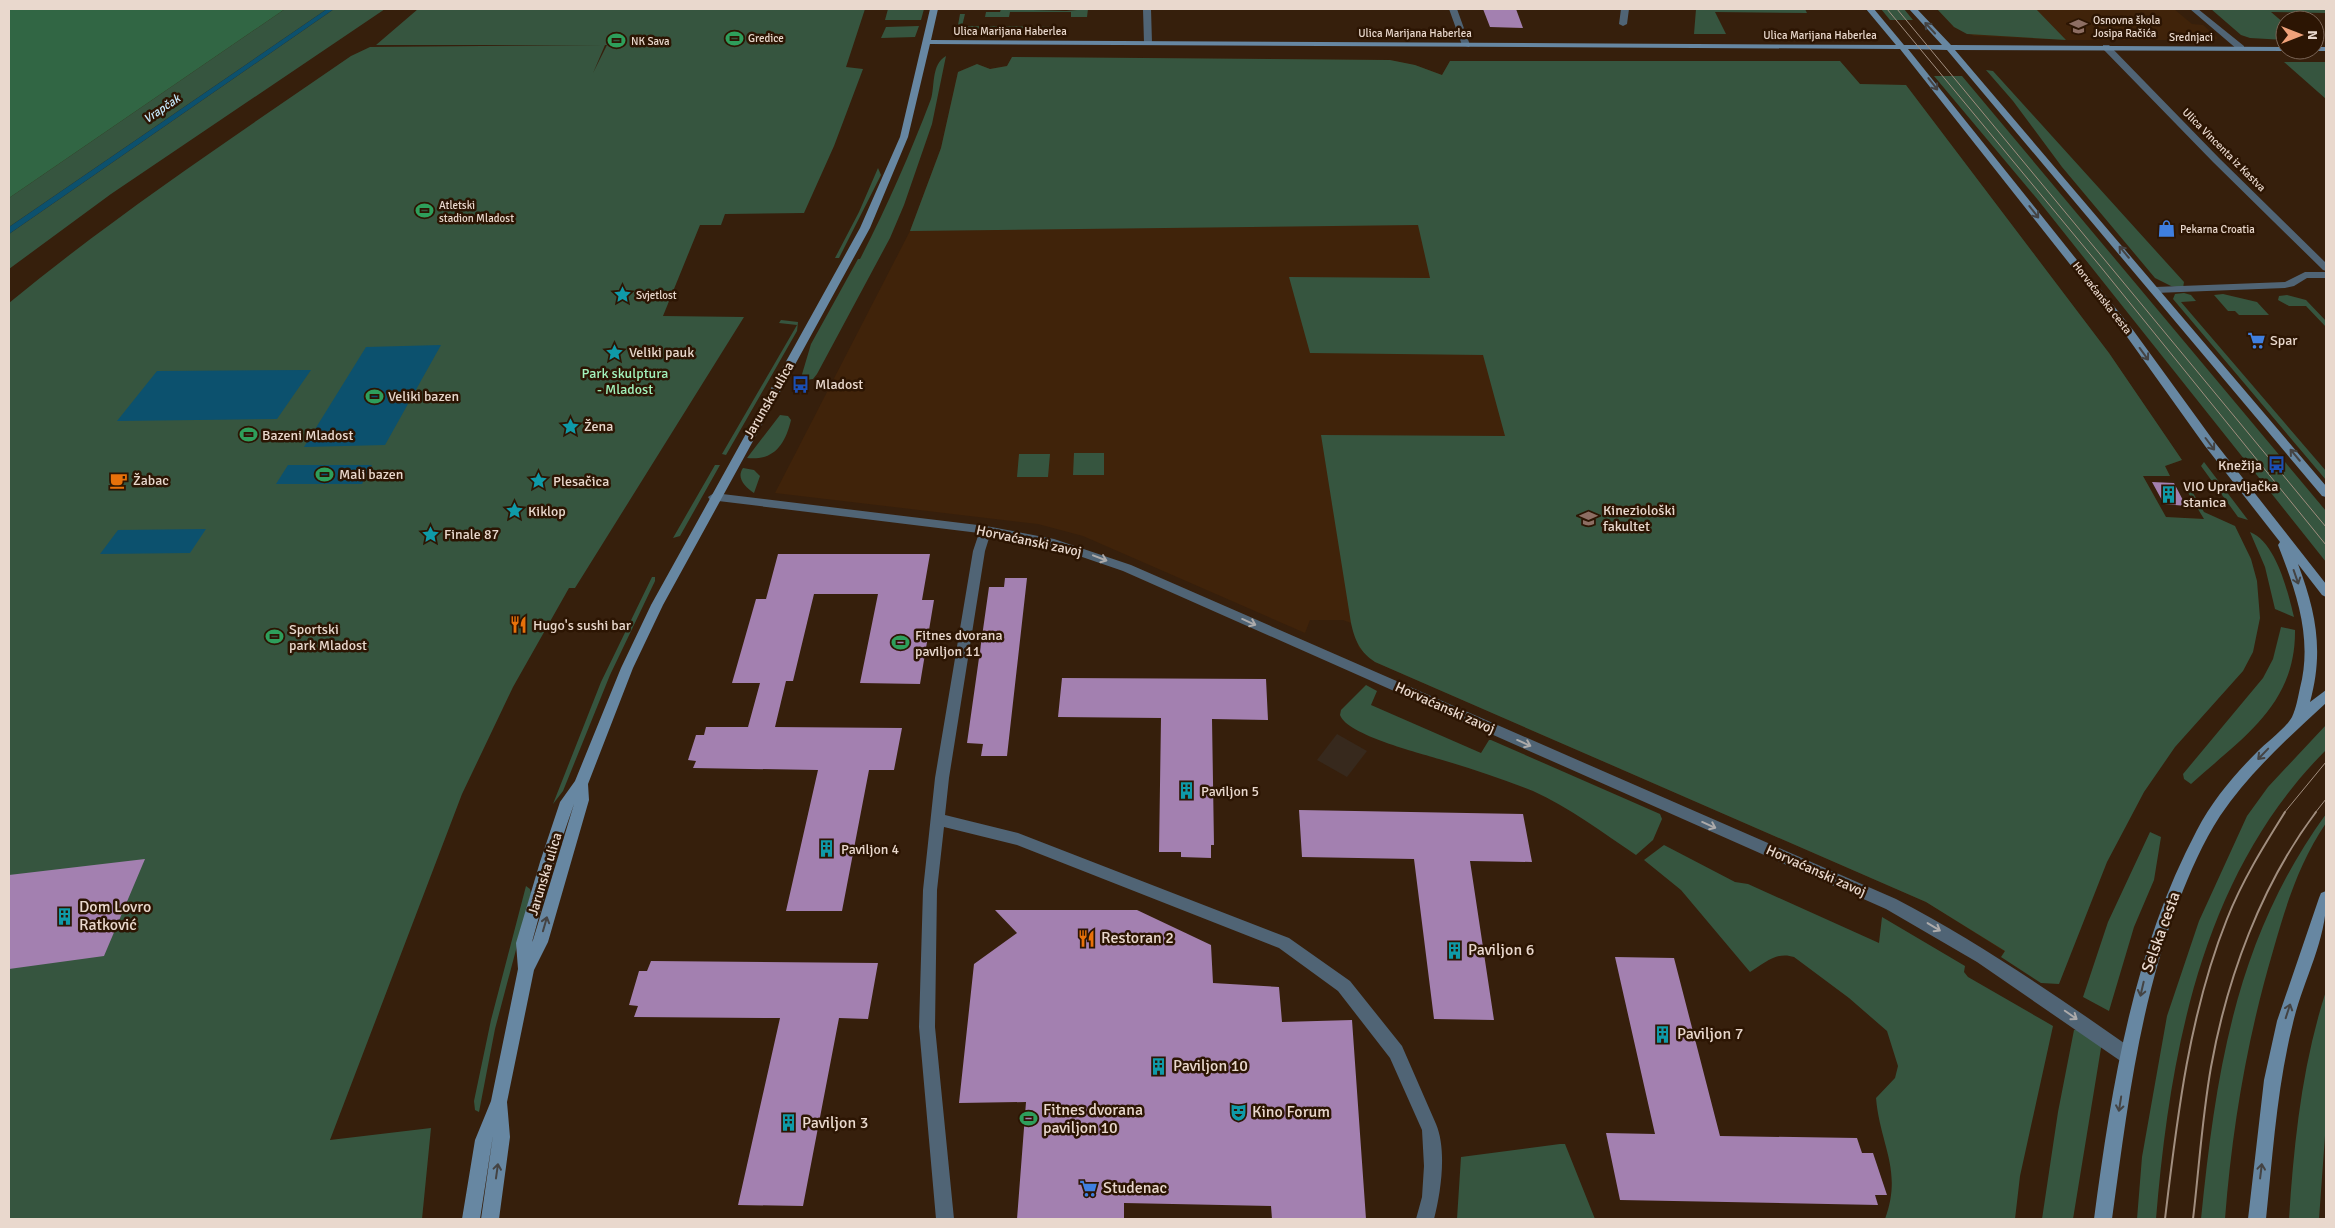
<svg xmlns="http://www.w3.org/2000/svg" width="2335" height="1228" font-family="Signika,sans-serif">
<style>
.built{fill:#40230a}
.industrial{fill:#37291d}
.green{fill:#36553f}
.forest{fill:#316644}
.water{fill:#0c516e}
.building{fill:#a380b0}
.lines{fill:none;stroke-linecap:round;stroke-linejoin:round}
.street{fill:#506475;fill-rule:evenodd}
.secondary{fill:#6787a2;fill-rule:evenodd}
.tram-far1{stroke:#a18e7f;stroke-width:1}
.tram{stroke:#a18e7f;stroke-width:2}
.oneway{stroke:#444343}
.oneway2{stroke:#acaaaa}
.labels{text-anchor:middle;dominant-baseline:central;stroke-width:5;stroke-linejoin:round;paint-order:stroke}
.far-poi-label{font-size:11px;fill:#e9d8cd;stroke:#2c1503;text-anchor:start}
.far-street-label{font-size:11px;fill:#e9d8cd;stroke:#2c1503}
.far-water-label{font-size:12px;font-style:italic;fill:#c6e8fb;stroke:#2c1503}
.poi-label{font-size:14px;fill:#e9d8cd;stroke:#2c1503;text-anchor:start}
.park-label{font-size:14px;fill:#a2f2bb;stroke:#2c1503}
.street-label{font-size:14px;fill:#e9d8cd;stroke:#2c1503}
.near-poi-label{font-size:16px;fill:#e9d8cd;stroke:#2c1503;text-anchor:start}
.near-street-label{font-size:16px;fill:#e9d8cd;stroke:#2c1503}
</style>
<rect width="100%" height="100%" fill="#361f0c"/>
<path class="built" d="M1937 9H2174L2192 24 2203 25 2218 38 2214 40H2066L1974 36 1954 27Z
M1012 57 1390 60 1415 65 1442 75 1450 61H1840L1860 84 1906 85 2109 353 2182 460 2165 466 2170 476H2143L2166 517 2204 519 2005 952 1926 902 1375 662 1359 648 1351 623 1343 620H1310L1305 633 1083 536 1038 524 775 493 910 231 941 148 958 72 977 64 990 69 1007 66Z"/>
<path class="industrial" d="M1337 734 1367 751 1347 777 1317 760Z"/>
<path class="green" d="M285 9H327L9 227V198Z
M334 9H385L111 194 9 269V234Z
M418 9H865L846 67 863 69 834 146 804 213 725 214 721 225H700L663 316 744 317 575 588H569L513 687 462 794 330 1140 431 1128 422 1219H9V303C117 214 235 136 351 56L370 47 605 45 593 73 607 45H376Z
M888 9H924L921 20H885Z
M1001 9 1066 11 1088 9 1087 17H1071V12H1010L1009 17H985L986 12H1000Z
M1696 9H1805L1807 13 1715 12 1726 34H1694Z
M1881 9H1904L1913 20H1890Z
M1937 9H2036L2066 40 1967 34 1954 27Z
M2211 9H2326V13L2271 12 2285 24V40L2250 38 2241 35Z
M960 14H965L962 26 1065 27 1064 31 968 30 960 29 958 25Z
M919 26 915 37 881 38 886 27Z
M946 56 932 124 904 205 890 238 817 374 813 379 800 381 811 344 858 259H860C887 207 910 154 931 99 935 87 931 64 946 56Z
M1012 57 1390 60 1415 65 1442 75 1450 61H1840L1860 84 1906 85 2109 353 2182 460 2165 466 2170 476H2143L2166 517 2204 519 2184 486H2189L2204 512 2235 526 2251 559 2257 581 2260 618 2253 652 2243 671 2175 747 2144 792 2107 862 2059 984 2041 983 2001 957 2005 951 1926 902 1375 662C1360 652 1355 641 1351 623L1321 435 1505 436 1483 355 1310 353 1289 277 1430 278 1418 225 910 231 941 148 958 72 977 64 990 69 1007 66Z
M2284 62H2326V99Z
M1986 70 1993 71 2184 282 2183 288 2171 286 2155 278 2062 167 2013 101Z
M1934 76H1962L2326 511V562L2038 200Z
M878 168 881 175 839 258H835L859 212Z
M2184 293 2191 295 2196 301 2181 302 2326 471V480L2173 299 2175 294Z
M2223 294 2257 302 2269 315H2239L2235 311H2228L2214 295Z
M2287 295 2306 300 2326 321V327L2306 306H2289L2278 300 2279 296Z
M781 320 798 322 797 331 726 455 722 454 797 325 779 323Z
M780 415 788 416 791 420C785 445 774 461 747 458Z
M1074 453H1104V475H1073Z
M1019 454H1050L1048 477H1017Z
M2204 462 2248 520 2238 517 2201 466Z
M715 465H720L680 536 673 538Z
M743 468 754 470 760 476 754 493C745 487 736 478 743 468Z
M2250 532C2276 542 2288 592 2294 617L2275 609 2265 567Z
M652 577H655V581L610 675 563 791 553 804 601 682Z
M2281 627 2295 630C2296 705 2242 738 2191 784L2184 779 2183 774 2263 678 2273 659Z
M1366 685 1377 691 1371 705 1481 753 1489 740H1491L1660 814 1662 819 1653 840 1636 855C1603 833 1569 807 1533 791 1503 779 1470 768 1439 759 1420 753 1347 735 1340 715L1341 710Z
M2326 725V750C2202 874 2170 1051 2156 1219H2137L2142 1157 2167 1016 2199 921 2247 816 2268 787Z
M2326 814V823C2299 863 2286 905 2273 951 2247 1039 2232 1128 2225 1219H2201C2216 1071 2236 938 2326 814Z
M2150 832 2161 837 2154 880 2134 927 2109 1011 2083 997 2108 922Z
M1664 845 1735 882 1748 884 1879 943 1882 917 1965 966 1964 972 1968 977 2053 1026 2020 1176 2015 1219H1885C1903 1170 1880 1145 1876 1098L1895 1078 1898 1066 1887 1031 1849 998 1794 957C1777 951 1765 963 1750 972L1681 890 1644 860Z
M526 886 530 889 531 893 495 1029 479 1112 475 1110 474 1101 491 1020Z
M2326 991V1122L2319 1219H2289C2294 1142 2302 1065 2326 991Z
M2074 1030H2078L2102 1042 2073 1219H2042L2058 1112Z
M1560 1144H1565L1595 1219H1457L1461 1157Z"/>
<path class="forest" d="M9 9H285L9 198Z"/>
<path class="water" d="M327 9H334L9 234V227Z
M441 345 385 445 304 447 366 347Z
M311 370 277 419 117 421 157 371Z
M288 465H372L362 484H276Z
M206 529 190 553 100 554 118 530Z"/>
<path class="building" d="M1483 9H1516L1523 28 1490 27Z
M2152 482 2174 483 2186 506 2164 504Z
M778 554H930L922 600H934L920 684 860 683 878 594H814L793 681H786L775 727 902 728 894 770H869L842 911H786L818 770 693 768 696 761 688 760 696 735H704L706 727H748L760 683H732L756 599H766Z
M1005 578H1027L1007 756H981L983 744 967 743 989 587H1004Z
M1062 678 1266 679 1268 720 1212 719 1214 845H1211V858L1181 857V852H1159L1161 718 1058 717Z
M1299 810 1523 814 1532 862 1470 861 1494 1020 1434 1019 1414 859 1302 857Z
M145 859 104 956 9 969V875Z
M995 910H1137L1211 945 1213 983 1279 987 1282 1022 1352 1020 1366 1219H1272L1271 1206 1124 1203V1219H1017L1026 1102 959 1103 974 964 1017 933Z
M1615 957 1674 958 1720 1136 1857 1138 1862 1153H1873L1887 1195H1875L1878 1205 1620 1200 1606 1133 1655 1134Z
M651 961 878 963 868 1019 839 1018 803 1206 738 1205 780 1018 634 1017 638 1006 629 1005 639 971H647Z"/>
<g class="lines">
<path class="street" d="M1143 9H1151L1152 43 1148 45 1144 43Z
M1449 9H1457L1470 45 1469 47 1462 45Z
M1621 9H1629L1627 24 1623 26 1619 24Z
M2190 9H2198L2244 46V50H2238Z
M2103 45H2109L2219 158 2326 263V271L2323 270 2213 162 2103 49Z
M2305 272H2326V278H2307L2294 286 2285 288 2155 293 2150 290 2155 287 2285 282Z
M714 493 986 526 1054 539 1131 565 1896 899C1980 943 2057 996 2134 1050L2136 1056 2134 1062 2128 1064 2122 1062 1977 962 1886 909 1123 571 1053 547 990 535 985 551 949 778 945 815 1018 833 1289 938 1350 981 1402 1046 1436 1124C1447 1150 1441 1192 1434 1219H1416L1422 1197 1424 1166 1422 1130 1390 1058 1338 991 1279 948 1017 845 944 827 937 890 935 1027 954 1219H936L919 1027 923 890 935 778 973 551 979 533 710 500 708 497Z"/>
<path class="secondary" d="M930 9H938L931 40 1896 45 1866 9H1874L1904 45H1942L1909 9H1917L1951 45 2285 47V50L2288 51 1955 50 2326 486V497L2322 496 1947 50 1908 49 2133 330 2213 440 2326 584V597L2322 595 2298 564C2316 612 2324 651 2310 702L2326 690V703C2288 738 2249 773 2220 816 2203 842 2190 872 2179 901 2139 1003 2127 1111 2112 1219H2094C2112 1084 2133 951 2197 830 2212 801 2234 775 2257 752 2266 743 2287 727 2292 717 2296 709 2298 697 2300 688 2313 638 2296 591 2278 545L2280 542 2205 446 2125 334 1900 49 930 44 908 137 870 228 663 605 633 668 588 784 589 800 548 942 534 970 507 1102 510 1137 499 1219H481L493 1135 480 1219H462L475 1140 491 1101 518 969 516 943 540 862 560 802 575 781 621 668 651 605 860 228 900 137ZM574 804 533 940 532 942 554 862Z
M2315 47H2326V51H2312L2315 50Z
M2326 891C2329 937 2303 979 2293 1023 2277 1087 2273 1153 2266 1219H2248L2264 1080 2277 1021 2319 898 2321 893Z"/>
<path class="tram-far1" d="M1887 9 2100 266 2326 545
M1897 9 2326 527
M2284 813 2326 762
M2315 813 2326 799"/>
<path class="tram" d="M2165 1219C2177 1118 2189 1014 2227 919 2242 881 2263 847 2285 812
M2193 1219C2199 1169 2202 1118 2211 1067 2227 978 2261 885 2316 812"/>
</g>
<defs><path id="oneway-shaft" d="M-6 0H5M1.5-3L5.5 0L1.5 3" fill="none" stroke-width="1.6" stroke-linecap="round" stroke-linejoin="round" transform="scale(1.25)"/></defs>
<g class="oneway">
<use href="#oneway-shaft" transform="translate(1930 28) rotate(-133)"/>
<use href="#oneway-shaft" transform="translate(1933 84) rotate(52)"/>
<use href="#oneway-shaft" transform="translate(2034 212) rotate(52)"/>
<use href="#oneway-shaft" transform="translate(2124 252) rotate(-130)"/>
<use href="#oneway-shaft" transform="translate(2144 354) rotate(54)"/>
<use href="#oneway-shaft" transform="translate(2210 444) rotate(53)"/>
<use href="#oneway-shaft" transform="translate(2295 455) rotate(-130)"/>
<use href="#oneway-shaft" transform="translate(2296 577) rotate(71)"/>
<use href="#oneway-shaft" transform="translate(2263 754) rotate(134)"/>
<use href="#oneway-shaft" transform="translate(545 924) rotate(-74)"/>
<use href="#oneway-shaft" transform="translate(2142 989) rotate(103)"/>
<use href="#oneway-shaft" transform="translate(2288 1011) rotate(-72)"/>
<use href="#oneway-shaft" transform="translate(2120 1104) rotate(99)"/>
<use href="#oneway-shaft" transform="translate(497 1171) rotate(-82)"/>
<use href="#oneway-shaft" transform="translate(2261 1171) rotate(-83)"/>
</g>
<g class="oneway2">
<use href="#oneway-shaft" transform="translate(1100 558) rotate(21)"/>
<use href="#oneway-shaft" transform="translate(1249 622) rotate(24)"/>
<use href="#oneway-shaft" transform="translate(1524 743) rotate(24)"/>
<use href="#oneway-shaft" transform="translate(1709 825) rotate(24)"/>
<use href="#oneway-shaft" transform="translate(1934 927) rotate(31)"/>
<use href="#oneway-shaft" transform="translate(2071 1015) rotate(35)"/>
</g>
<defs>
<symbol id="school-bare" viewBox="-9 -9 18 18"><path d="M0-5L7-2L0 1L-7-2ZM-4 1L0 2.5L4 1V4Q0 6-4 4Z" fill="#8d6e63" stroke="#2c1503" stroke-width="2.5" paint-order="stroke"/></symbol>
<symbol id="stadium-bare" viewBox="-9 -9 18 18"><path d="M0-5a6.5 5 0 1 0 0 10a6.5 5 0 1 0 0-10ZM-3.5-1.8h7v3.6h-7Z" fill="#2e9e5b" stroke="#2c1503" stroke-width="2.5" paint-order="stroke"/></symbol>
<symbol id="shop-bare" viewBox="-9 -9 18 18"><path d="M-5-2.5h2.3a2.7 3.5 0 0 1 5.4 0H5L5.5 6h-11ZM-1.5-2.5h3a1.5 2.3 0 0 0-3 0Z" fill="#3f7fe0" stroke="#2c1503" stroke-width="2.5" paint-order="stroke"/></symbol>
<symbol id="sight-bare" viewBox="-9 -9 18 18"><path d="M0-6L1.8-2.2L6-1.7L2.9 1.2L3.7 5.4L0 3.3L-3.7 5.4L-2.9 1.2L-6-1.7L-1.8-2.2Z" fill="#0f9aa8" stroke="#2c1503" stroke-width="2.5" paint-order="stroke"/></symbol>
<symbol id="supermarket-bare" viewBox="-9 -9 18 18"><path d="M-6-5.5h2.5l.6 2H6L4.5 2H-2.5L-4.4-4H-6ZM-1.5 3.2a1.3 1.3 0 1 0 .1 0ZM3 3.2a1.3 1.3 0 1 0 .1 0Z" fill="#3f7fe0" stroke="#2c1503" stroke-width="2.5" paint-order="stroke"/></symbol>
<symbol id="bus-bare" viewBox="-9 -9 18 18"><path d="M-5-6H5V4H4V6H2V4H-2V6H-4V4H-5ZM-3.5-4V0h7V-4ZM-3.5 1.2v1.5H-2V1.2ZM2 1.2v1.5H3.5V1.2Z" fill="#1a4fb4" stroke="#2c1503" stroke-width="2.5" paint-order="stroke"/></symbol>
<symbol id="cafe-bare" viewBox="-9 -9 18 18"><path d="M-5.5-4.5H6V0H3Q3 3.5 0 3.5H-2.5Q-5.5 3.5-5.5 0ZM3-3.2v2h1.7v-2ZM-6 4.5H4V6H-6Z" fill="#e8710a" stroke="#2c1503" stroke-width="2.5" paint-order="stroke"/></symbol>
<symbol id="building-bare" viewBox="-9 -9 18 18"><path d="M-4-6H4V6H1V3H-1V6H-4ZM-2.5-4.3h1.7v1.8h-1.7ZM.8-4.3h1.7v1.8H.8ZM-2.5-1h1.7V.8h-1.7ZM.8-1h1.7V.8H.8Z" fill="#0f9aa8" stroke="#2c1503" stroke-width="2.5" paint-order="stroke"/></symbol>
<symbol id="university-bare" viewBox="-9 -9 18 18"><path d="M0-5L7-2L0 1L-7-2ZM-4 1L0 2.5L4 1V4Q0 6-4 4Z" fill="#8d6e63" stroke="#2c1503" stroke-width="2.5" paint-order="stroke"/></symbol>
<symbol id="restaurant-bare" viewBox="-9 -9 18 18"><path d="M-5-6h1v4h1v-4h1v4h1v-4h1v5L-1.5 .5V6h-2V.5L-5-1ZM5-6V6H3V1.5H1.5Q1.5-4 5-6Z" fill="#e8710a" stroke="#2c1503" stroke-width="2.5" paint-order="stroke"/></symbol>
<symbol id="theatre-bare" viewBox="-9 -9 18 18"><path d="M-5-5.5Q0-4 5-5.5V0Q5 5 0 6Q-5 5-5 0ZM-3.3-2.5H-1v1.5H-3.3ZM1-2.5H3.3v1.5H1ZM-2.8 1Q0 5.5 2.8 1Z" fill="#0f9aa8" stroke="#2c1503" stroke-width="2.5" paint-order="stroke"/></symbol>
</defs>
<g fill-rule="evenodd">
<use href="#school-bare" x="2066" y="14" width="25" height="25"/>
<use href="#stadium-bare" x="722" y="26" width="25" height="25"/>
<use href="#stadium-bare" x="604" y="28" width="25" height="25"/>
<use href="#stadium-bare" x="412" y="198" width="25" height="25"/>
<use href="#shop-bare" x="2154" y="216" width="25" height="25"/>
<use href="#sight-bare" x="610" y="282" width="25" height="25"/>
<use href="#supermarket-bare" x="2244" y="328" width="25" height="25"/>
<use href="#sight-bare" x="602" y="340" width="25" height="25"/>
<use href="#bus-bare" x="788" y="372" width="25" height="25"/>
<use href="#stadium-bare" x="362" y="384" width="25" height="25"/>
<use href="#sight-bare" x="558" y="414" width="25" height="25"/>
<use href="#stadium-bare" x="236" y="422" width="25" height="25"/>
<use href="#bus-bare" x="2264" y="452" width="25" height="25"/>
<use href="#stadium-bare" x="312" y="462" width="25" height="25"/>
<use href="#cafe-bare" x="106" y="468" width="25" height="25"/>
<use href="#sight-bare" x="526" y="468" width="25" height="25"/>
<use href="#building-bare" x="2156" y="482" width="25" height="25"/>
<use href="#sight-bare" x="502" y="498" width="25" height="25"/>
<use href="#university-bare" x="1576" y="506" width="25" height="25"/>
<use href="#sight-bare" x="418" y="522" width="25" height="25"/>
<use href="#restaurant-bare" x="506" y="612" width="25" height="25"/>
<use href="#stadium-bare" x="262" y="624" width="25" height="25"/>
<use href="#stadium-bare" x="888" y="630" width="25" height="25"/>
<use href="#building-bare" x="1174" y="778" width="25" height="25"/>
<use href="#building-bare" x="814" y="836" width="25" height="25"/>
<use href="#building-bare" x="52" y="904" width="25" height="25"/>
<use href="#restaurant-bare" x="1074" y="926" width="25" height="25"/>
<use href="#building-bare" x="1442" y="938" width="25" height="25"/>
<use href="#building-bare" x="1650" y="1022" width="25" height="25"/>
<use href="#building-bare" x="1146" y="1054" width="25" height="25"/>
<use href="#theatre-bare" x="1226" y="1100" width="25" height="25"/>
<use href="#stadium-bare" x="1016" y="1106" width="25" height="25"/>
<use href="#building-bare" x="776" y="1110" width="25" height="25"/>
<use href="#supermarket-bare" x="1076" y="1176" width="25" height="25"/>
</g>
<g class="labels">
<g class="far-poi-label">
<text x="2093" y="20">Osnovna škola<tspan x="2093" dy="13">Josipa Račića</tspan></text>
<text x="748" y="38">Gredice</text>
<text x="631" y="41">NK Sava</text>
<text x="439" y="205">Atletski<tspan x="439" dy="13">stadion Mladost</tspan></text>
<text x="2180" y="229">Pekarna Croatia</text>
<text x="636" y="295">Svjetlost</text>
</g>
<g class="far-street-label">
<text x="1010" y="31">Ulica Marijana Haberlea</text>
<text x="1415" y="33">Ulica Marijana Haberlea</text>
<text x="1820" y="35">Ulica Marijana Haberlea</text>
<text x="2191" y="37">Srednjaci</text>
<text transform="translate(2224 150) rotate(45)">Ulica Vincenta iz Kastva</text>
<text transform="translate(2102 298) rotate(52)">Horvaćanska cesta</text>
</g>
<g class="far-water-label">
<text transform="translate(162 109) rotate(-34)">Vrapčak</text>
</g>
<g class="poi-label">
<text x="2270" y="340">Spar</text>
<text x="629" y="352">Veliki pauk</text>
<text x="815" y="384">Mladost</text>
<text x="388" y="396">Veliki bazen</text>
<text x="584" y="426">Žena</text>
<text x="262" y="435">Bazeni Mladost</text>
<text x="2262" y="465" text-anchor="end">Knežija</text>
<text x="339" y="474">Mali bazen</text>
<text x="133" y="480">Žabac</text>
<text x="553" y="481">Plesačica</text>
<text x="2183" y="486">VIO Upravljačka<tspan x="2183" dy="16">stanica</tspan></text>
<text x="1603" y="510">Kineziološki<tspan x="1603" dy="16">fakultet</tspan></text>
<text x="528" y="511">Kiklop</text>
<text x="444" y="534">Finale 87</text>
<text x="533" y="625">Hugo's sushi bar</text>
<text x="289" y="629">Sportski<tspan x="289" dy="16">park Mladost</tspan></text>
<text x="915" y="635">Fitnes dvorana<tspan x="915" dy="16">paviljon 11</tspan></text>
<text x="1201" y="791">Paviljon 5</text>
<text x="841" y="849">Paviljon 4</text>
</g>
<g class="park-label">
<text x="625" y="373">Park skulptura<tspan x="625" dy="16">- Mladost</tspan></text>
</g>
<g class="street-label">
<text transform="translate(769 400) rotate(-60)">Jarunska ulica</text>
<text transform="translate(1029 541) rotate(12)">Horvaćanski zavoj</text>
<text transform="translate(1445 708) rotate(24)">Horvaćanski zavoj</text>
<text transform="translate(1816 871) rotate(24)">Horvaćanski zavoj</text>
<text transform="translate(545 874) rotate(-73)">Jarunska ulica</text>
</g>
<g class="near-poi-label">
<text x="79" y="907">Dom Lovro<tspan x="79" dy="18">Ratković</tspan></text>
<text x="1101" y="938">Restoran 2</text>
<text x="1468" y="950">Paviljon 6</text>
<text x="1677" y="1034">Paviljon 7</text>
<text x="1173" y="1066">Paviljon 10</text>
<text x="1043" y="1110">Fitnes dvorana<tspan x="1043" dy="18">paviljon 10</tspan></text>
<text x="1252" y="1112">Kino Forum</text>
<text x="802" y="1123">Paviljon 3</text>
<text x="1103" y="1188">Studenac</text>
</g>
<g class="near-street-label">
<text transform="translate(2161 932) rotate(-70)">Selska cesta</text>
</g>
</g>
<rect width="2335" height="1228" fill="none" stroke="#e9d8cd" stroke-width="20"/>
<g transform="translate(2300 35) rotate(90)"><circle r="24" fill="#2c1503" stroke="#786354"/>
<path d="M0-4L9 19L0 12L-9 19Z" fill="#f0a27a"/>
<text y="-8" font-size="14" font-weight="bold" text-anchor="middle" fill="#e9d8cd">N</text>
</g>
</svg>
